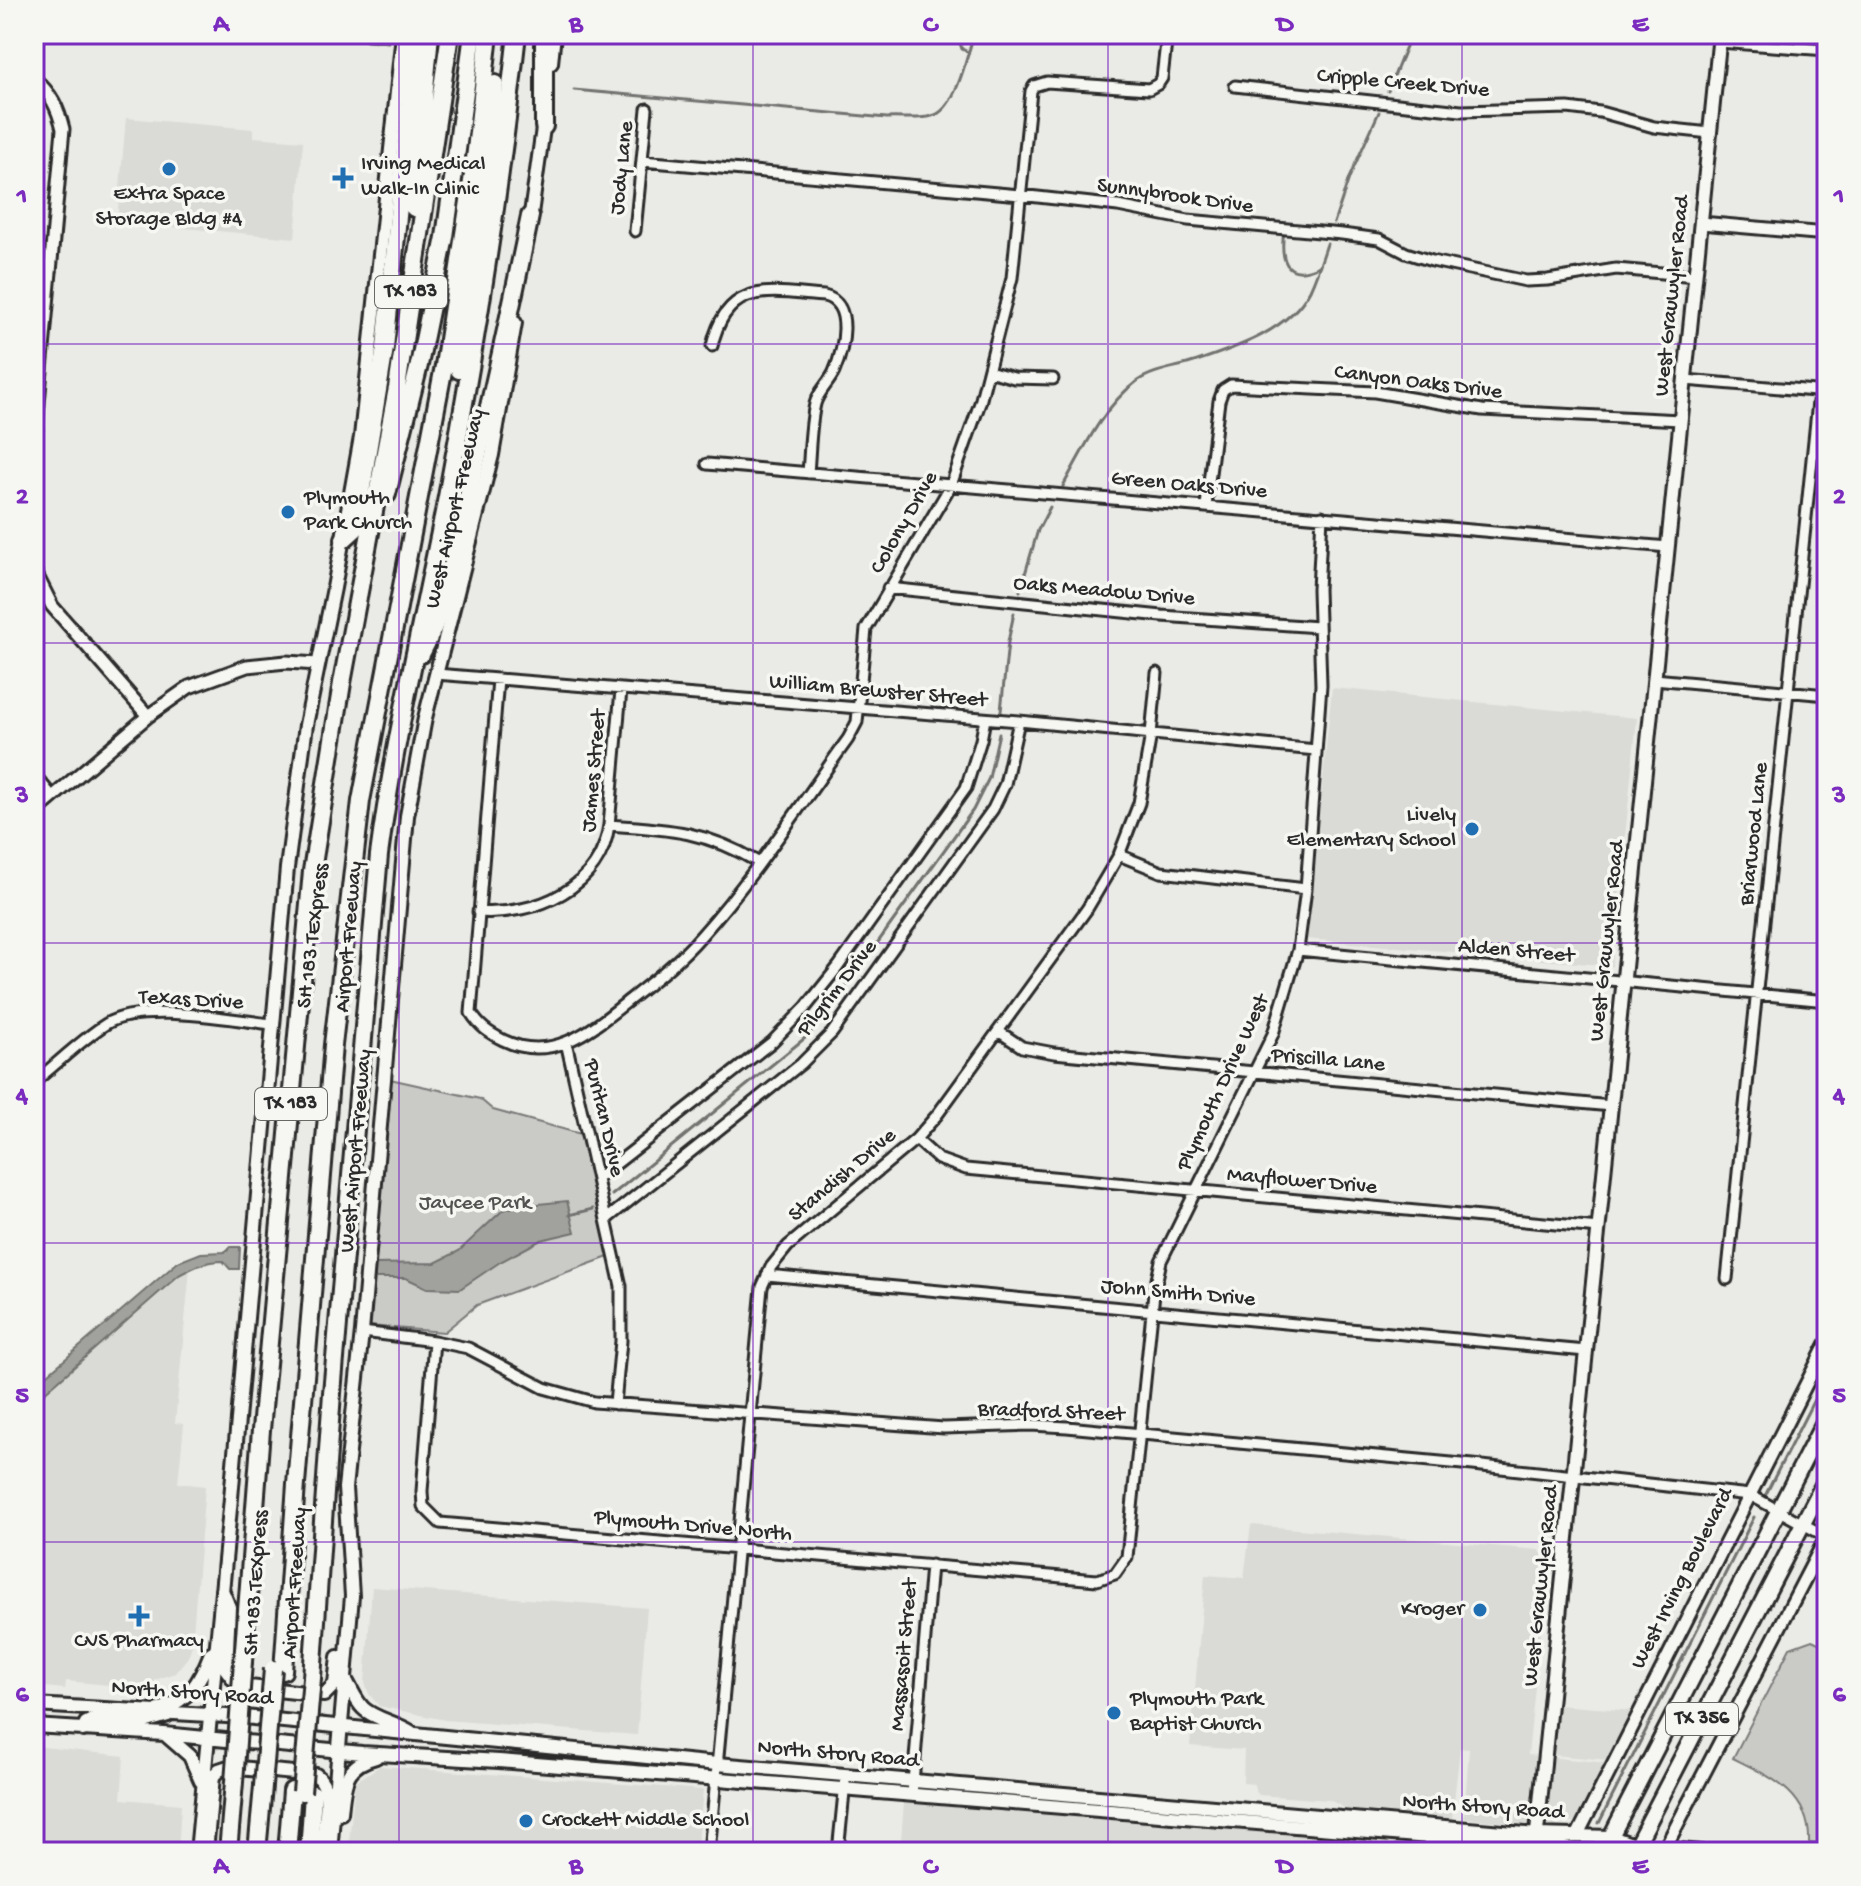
<svg xmlns="http://www.w3.org/2000/svg" width="1861" height="1886" font-family="'Gochi Hand',sans-serif">
<style>
.built{fill:#dadad6}
.green{fill:#cacac7;stroke:#7a7a79;stroke-width:2}
.water{fill:#a1a19e;stroke:#727270;stroke-width:2}
.lines{fill:none;stroke-linecap:round;stroke-linejoin:round}
.stream{stroke:#727270;stroke-width:3}
.minor-casing{stroke:#2b2b2b;stroke-width:15}
.tertiary-casing{stroke:#2b2b2b;stroke-width:17}
.secondary-casing{stroke:#2b2b2b;stroke-width:18}
.primary-casing{stroke:#2b2b2b;stroke-width:20}
.motorway-casing{stroke:#2b2b2b;stroke-width:22}
.minor{stroke:#f6f6f2;stroke-width:9}
.tertiary{stroke:#f6f6f2;stroke-width:11}
.secondary{stroke:#f6f6f2;stroke-width:12}
.primary{stroke:#f6f6f2;stroke-width:14}
.motorway{stroke:#f6f6f2;stroke-width:16}
.motorway-bridge-casing{stroke:#2b2b2b;stroke-width:22;stroke-linecap:butt}
.motorway-bridge{stroke:#f6f6f2;stroke-width:16}
.grid{fill:none;stroke:#7b2cbf;stroke-width:2;stroke-opacity:0.55}
.poi-dot{fill:#1f6fb2;stroke:#f6f6f2;stroke-width:3}
.labels{text-anchor:middle;dominant-baseline:central;stroke-width:7;stroke-linejoin:round;paint-order:stroke}
.shield{fill:#f6f6f2;stroke:#686867;stroke-width:2}
.shield-label{font-size:20px;font-weight:bold;fill:#2b2b2b}
.street-label{font-size:22px;fill:#2b2b2b;stroke:#f6f6f2}
.poi-label{font-size:22px;fill:#2b2b2b;stroke:#f6f6f2;text-anchor:start}
.park-label{font-size:22px;fill:#535352;stroke:#f6f6f2}
.neatline{fill:none;stroke:#7b2cbf;stroke-width:3}
.grid-label{font-size:26px;text-anchor:middle;font-weight:bold;fill:#7b2cbf}
</style>
<rect width="100%" height="100%" fill="#eaeae6"/>
<filter id="ink" filterUnits="userSpaceOnUse"><feTurbulence type="fractalNoise" baseFrequency=".0125" numOctaves="2"/><feDisplacementMap in="SourceGraphic" scale="16" xChannelSelector="R" yChannelSelector="G"/><feConvolveMatrix kernelMatrix="1 2 1 2 8 2 1 2 1" color-interpolation-filters="sRGB"/></filter>
<g filter="url(#ink)">
<path class="built" d="M126 118 253 129V137L303 141 295 238 117 222Z
M1332 688 1637 718 1612 966 1307 939Z
M190 1269 175 1423 184 1424 178 1483 205 1486 192 1645 188 1657 175 1673 155 1680 154 1689 66 1681 65 1689 34 1686V1402L159 1290Z
M1251 1525 1539 1550 1548 1561 1528 1755 1607 1763 1579 1820 1552 1827 1464 1818 1469 1749 1460 1748 1452 1818 1346 1809 1330 1800 1259 1795 1255 1790 1254 1784 1243 1783 1244 1750 1190 1746 1205 1575 1244 1578Z
M372 1587 647 1608 637 1735 445 1720 379 1706 369 1694 365 1683Z
M1557 1705 1634 1711 1609 1760 1553 1755Z
M34 1746 124 1756 121 1799 181 1804 178 1852H34Z
M380 1766 703 1790 697 1852H348L355 1782Z
M904 1803 1460 1849V1852H900Z"/>
<path class="green" d="M390 1079 480 1099 493 1110 581 1134 611 1256 477 1305 444 1332 369 1326Z
M1812 1640 1827 1647V1845L1809 1843C1811 1794 1771 1777 1733 1758L1790 1648Z"/>
<path class="water" d="M567 1201 575 1232 541 1240 500 1262 460 1289 427 1288 406 1278H373L374 1264 435 1263 459 1251 503 1210 519 1206Z
M231 1247H240L239 1269H230L223 1261C206 1261 194 1267 179 1275L34 1402V1386L178 1262 201 1253 224 1252Z"/>
<g class="lines">
<path class="stream" d="M303 34 388 42
M957 34 962 49 968 52
M574 90 887 118C901 117 919 120 932 116 956 111 967 55 974 34
M1388 91 1411 34
M1334 223 1349 178 1379 112
M1284 230C1280 258 1284 282 1319 266
M1063 486C1083 450 1103 407 1136 382 1152 370 1176 368 1194 362 1235 348 1289 331 1310 290 1317 275 1322 259 1327 244
M1020 591 1038 530 1050 507
M1001 711 1008 642 1014 613
M612 1195 805 1038 822 1020 973 810 989 778 999 733
M569 1215 593 1209
M1765 1496 1827 1374
M1599 1823 1754 1517"/>
<defs>
<path id="minor" d="M1719 42 1827 50
M1235 86 1461 111 1568 108 1600 112 1654 127 1710 133
M642 161 1020 195 1118 206 1188 220 1342 234 1379 239 1406 253 1432 261 1526 281 1548 280 1616 269 1696 276
M635 231 647 109
M34 269 51 271
M712 346C727 279 771 292 824 296 855 303 843 351 834 372 829 383 818 392 815 404 810 426 810 451 808 473
M989 371 1014 378 1053 379
M1685 380 1827 392
M707 464 1668 547
M1206 506 1219 401 1223 390 1231 385 1375 392 1482 410 1681 420
M888 588 1162 616 1318 627
M436 674 1019 721 1316 750
M498 679 471 1013C480 1027 489 1033 503 1040 554 1065 595 1027 633 997 657 978 681 959 701 936 754 877 801 804 848 739L857 722 866 629 951 485 980 403 1012 278 1031 91 1034 86 1047 82 1149 89 1158 84 1162 78 1167 34
M1654 679 1827 695
M34 774 53 797
M609 825C669 829 706 831 758 862
M1119 855 1161 872 1306 889
M478 912C536 916 601 888 609 825L621 690
M1298 950 1827 1001
M998 1031 1022 1047 1054 1053 1611 1106
M566 1042 621 1286V1341L615 1404
M34 1082C58 1063 81 1040 106 1024 141 1002 230 1020 272 1024
M916 1139 938 1159 966 1169 1599 1228
M598 1178 772 1042 806 1007 838 967 966 788 981 740 985 719
M608 1218 801 1064 832 1033 993 809 1005 784 1019 721
M767 1275 1586 1351
M1727 1279 1819 392
M362 1332 434 1341 468 1348 544 1388 594 1402 944 1428 1031 1425 1067 1427 1473 1465 1750 1495 1827 1537
M434 1341 422 1491 423 1506 440 1523 1097 1580 1115 1574 1127 1557 1154 1293 1161 1261 1273 1034 1298 950 1306 889 1321 685 1318 589 1322 516
M912 1795 931 1565
M709 1852 762 1287 771 1267 788 1246 916 1139 937 1115 1087 909 1119 855 1139 803 1151 734 1157 673
M838 1852 845 1783"/>
<path id="tertiary" d="M34 79C51 93 58 108 63 129L34 448
M1701 223 1827 234
M34 570 52 606 148 716
M34 813 148 716 189 687 247 666 286 662 318 664
M1578 1834 1827 1343
M1663 1852 1827 1536"/>
<path id="secondary" d="M551 63 554 34
M530 221 544 121
M222 1590 229 1607 226 1669 239 1686 324 1695 335 1684 338 1657
M345 1679C351 1688 355 1700 363 1708 374 1719 396 1722 411 1732
M34 1705 244 1717 717 1764 1537 1835 1611 1837 1637 1846 1701 1852
M159 1710C190 1700 200 1682 211 1653
M34 1726 164 1734 362 1753 499 1761 1576 1849 1604 1851 1633 1846
M83 1730 86 1723 92 1720 144 1722 168 1715
M167 1736 190 1756 201 1781
M341 1813C344 1784 344 1765 376 1757
M197 1852 231 1498 287 868 306 725 334 588 361 437 403 34
M206 1852 213 1776 219 1770 228 1767 316 1775C334 1788 324 1821 323 1841
M330 1852 352 1596 345 1488 362 1332 407 816 425 718 492 455 515 323
M1535 1852 1720 34"/>
<path id="primary" d="M1603 1852 1827 1416
M1633 1852 1827 1477"/>
<path id="motorway" d="M544 126V34
M414 208 430 34
M459 370 481 216 495 84
M387 494 419 365 445 237 473 34
M344 539 355 529 385 348 416 34
M421 654C445 611 454 556 465 508 489 411 510 314 530 216
M243 1662 261 1430 312 871 342 683 397 388 450 34
M283 1671 296 1484 333 1045 361 801 444 366 474 168 489 34
M312 1678 332 1393 379 855C395 735 424 616 447 497 476 343 500 189 517 34
M228 1852 234 1782
M257 1852 263 1786
M287 1852 292 1791
M309 1852 313 1794"/>
</defs>
<use href="#minor" class="minor-casing"/>
<use href="#tertiary" class="tertiary-casing"/>
<use href="#secondary" class="secondary-casing"/>
<use href="#primary" class="primary-casing"/>
<use href="#motorway" class="motorway-casing"/>
<use href="#minor" class="minor"/>
<use href="#tertiary" class="tertiary"/>
<use href="#secondary" class="secondary"/>
<use href="#primary" class="primary"/>
<use href="#motorway" class="motorway"/>
<defs>
<path id="motorway-bridge" d="M234 1782 243 1662
M263 1786 273 1669
M302 1792 312 1678"/>
</defs>
<use href="#motorway-bridge" class="motorway-bridge-casing"/>
<use href="#motorway-bridge" class="motorway-bridge"/>
</g>
</g>
<path class="grid" d="M399 34V1852M753 34V1852M1108 34V1852M1462 34V1852M34 344H1827M34 643H1827M34 943H1827M34 1243H1827M34 1542H1827"/>
<g class="poi-dot">
<circle cx="169" cy="169" r="8"/>
<path d="M339 166h8v8h8v8h-8v8h-8v-8h-8v-8h8z"/>
<circle cx="288" cy="512" r="8"/>
<circle cx="1472" cy="829" r="8"/>
<circle cx="1480" cy="1610" r="8"/>
<path d="M135 1604h8v8h8v8h-8v8h-8v-8h-8v-8h8z"/>
<circle cx="1114" cy="1713" r="8"/>
<circle cx="526" cy="1821" r="8"/>
</g>
<g class="labels">
<g class="shield">
<rect x="375" y="276" width="72" height="32" rx="6"/>
<rect x="255" y="1088" width="72" height="32" rx="6"/>
<rect x="1666" y="1703" width="72" height="32" rx="6"/>
</g>
<g class="shield-label">
<text x="411" y="292">TX 183</text>
<text x="291" y="1104">TX 183</text>
<text x="1702" y="1719">TX 356</text>
</g>
<g class="street-label">
<text transform="translate(1403 84) rotate(5)">Cripple Creek Drive</text>
<text transform="translate(623 168) rotate(-84)">Jody Lane</text>
<text transform="translate(1175 197) rotate(8)">Sunnybrook Drive</text>
<text transform="translate(1673 296) rotate(-84)">West Grauwyler Road</text>
<text transform="translate(1418 383) rotate(7)">Canyon Oaks Drive</text>
<text transform="translate(1189 486) rotate(5)">Green Oaks Drive</text>
<text transform="translate(456 509) rotate(-77)">West Airport Freeway</text>
<text transform="translate(905 523) rotate(-60)">Colony Drive</text>
<text transform="translate(1104 592) rotate(5)">Oaks Meadow Drive</text>
<text transform="translate(878 692) rotate(5)">William Brewster Street</text>
<text transform="translate(595 771) rotate(-85)">James Street</text>
<text transform="translate(1755 834) rotate(-84)">Briarwood Lane</text>
<text transform="translate(314 936) rotate(-83)">SH 183 TEXpress</text>
<text transform="translate(350 937) rotate(-85)">Airport Freeway</text>
<text transform="translate(1608 941) rotate(-84)">West Grauwyler Road</text>
<text transform="translate(1516 952) rotate(5)">Alden Street</text>
<text transform="translate(838 989) rotate(-52)">Pilgrim Drive</text>
<text transform="translate(191 1001) rotate(3)">Texas Drive</text>
<text transform="translate(1328 1061) rotate(5)">Priscilla Lane</text>
<text transform="translate(1224 1083) rotate(-65)">Plymouth Drive West</text>
<text transform="translate(603 1118) rotate(77)">Puritan Drive</text>
<text transform="translate(357 1151) rotate(-85)">West Airport Freeway</text>
<text transform="translate(843 1176) rotate(-40)">Standish Drive</text>
<text transform="translate(1302 1182) rotate(5)">Mayflower Drive</text>
<text transform="translate(1178 1294) rotate(5)">John Smith Drive</text>
<text transform="translate(1051 1413) rotate(2)">Bradford Street</text>
<text transform="translate(693 1527) rotate(5)">Plymouth Drive North</text>
<text transform="translate(1683 1579) rotate(-63)">West Irving Boulevard</text>
<text transform="translate(257 1583) rotate(-86)">SH 183 TEXpress</text>
<text transform="translate(296 1583) rotate(-86)">Airport Freeway</text>
<text transform="translate(1542 1586) rotate(-84)">West Grauwyler Road</text>
<text transform="translate(905 1655) rotate(-85)">Massasoit Street</text>
<text transform="translate(192 1694) rotate(4)">North Story Road</text>
<text transform="translate(838 1755) rotate(5)">North Story Road</text>
<text transform="translate(1483 1808) rotate(4)">North Story Road</text>
</g>
<g class="poi-label">
<text x="361" y="165">Irving Medical<tspan x="361" dy="25">Walk-In Clinic</tspan></text>
<text x="169" y="195" text-anchor="middle">Extra Space<tspan x="169" dy="25">Storage Bldg #4</tspan></text>
<text x="304" y="499">Plymouth<tspan x="304" dy="25">Park Church</tspan></text>
<text x="1456" y="816" text-anchor="end">Lively<tspan x="1456" dy="25">Elementary School</tspan></text>
<text x="1464" y="1610" text-anchor="end">Kroger</text>
<text x="139" y="1642" text-anchor="middle">CVS Pharmacy</text>
<text x="1130" y="1700">Plymouth Park<tspan x="1130" dy="25">Baptist Church</tspan></text>
<text x="542" y="1821">Crockett Middle School</text>
</g>
<g class="park-label">
<text x="475" y="1204">Jaycee Park</text>
</g>
</g>
<rect width="1861" height="1886" fill="none" stroke="#f6f6f2" stroke-width="88"/>
<rect x="44" y="44" width="1773" height="1798" class="neatline"/>
<g class="grid-label">
<text x="221" y="31">A</text>
<text x="576" y="31">B</text>
<text x="930" y="31">C</text>
<text x="1285" y="31">D</text>
<text x="1640" y="31">E</text>
<text x="22" y="203">1</text>
<text x="1839" y="203">1</text>
<text x="22" y="503">2</text>
<text x="1839" y="503">2</text>
<text x="22" y="802">3</text>
<text x="1839" y="802">3</text>
<text x="22" y="1102">4</text>
<text x="1839" y="1102">4</text>
<text x="22" y="1402">5</text>
<text x="1839" y="1402">5</text>
<text x="22" y="1701">6</text>
<text x="1839" y="1701">6</text>
<text x="221" y="1873">A</text>
<text x="576" y="1873">B</text>
<text x="930" y="1873">C</text>
<text x="1285" y="1873">D</text>
<text x="1640" y="1873">E</text>
</g>
</svg>
